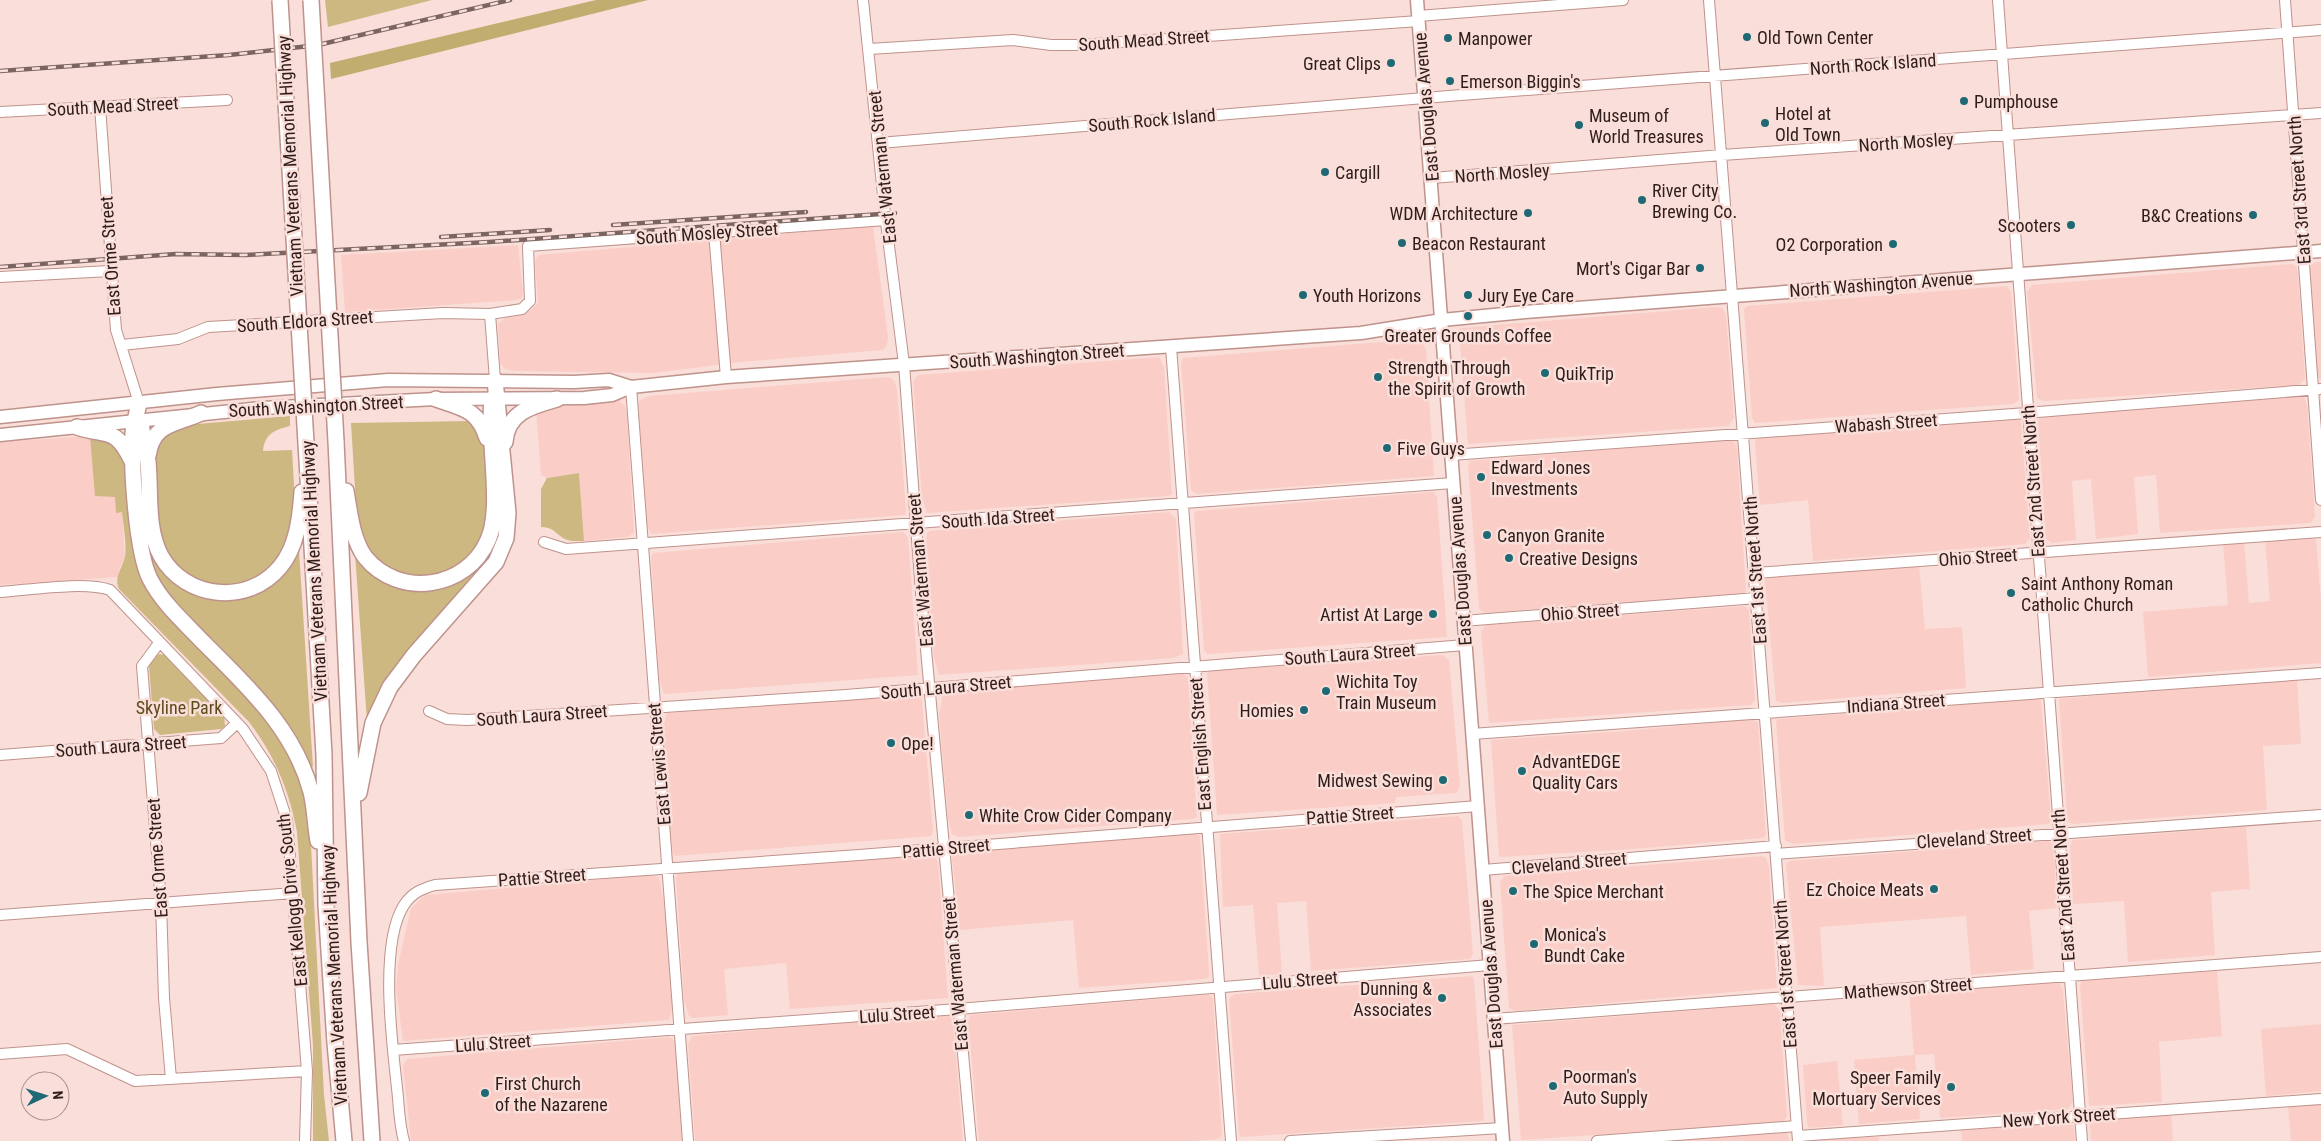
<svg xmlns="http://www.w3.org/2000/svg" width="2321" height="1141" font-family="'Roboto Condensed',sans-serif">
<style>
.built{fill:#facec7}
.green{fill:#cdb882}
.forest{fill:#c2ad71}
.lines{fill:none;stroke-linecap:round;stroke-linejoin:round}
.minor-casing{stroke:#be938b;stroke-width:12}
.major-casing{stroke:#be938b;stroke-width:15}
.highway-casing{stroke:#be938b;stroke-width:18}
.minor{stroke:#fff;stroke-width:10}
.major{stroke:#fff;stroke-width:12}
.highway{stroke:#fff;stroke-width:15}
.rail-casing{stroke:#7b6562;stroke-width:4.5}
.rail{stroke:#faded9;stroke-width:2.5;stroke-dasharray:8;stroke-linecap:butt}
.highway-bridge-casing{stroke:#be938b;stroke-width:18;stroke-linecap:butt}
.highway-bridge{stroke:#fff;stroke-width:15}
.poi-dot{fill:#1f6974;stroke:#faded9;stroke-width:2}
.labels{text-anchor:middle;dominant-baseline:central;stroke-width:5;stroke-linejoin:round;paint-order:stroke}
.poi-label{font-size:18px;fill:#2e1d1a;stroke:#faded9;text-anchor:start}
.street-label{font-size:18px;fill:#2e1d1a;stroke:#faded9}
.park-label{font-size:18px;fill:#5b4b1d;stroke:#faded9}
</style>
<rect width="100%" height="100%" fill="#faded9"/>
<path class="built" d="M873 226 888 337 887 345 883 350 741 362 654 373 514 371 505 369 500 363 498 324 508 316 530 311 538 303 535 262 538 255Z
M518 245 523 293 522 298 517 300 345 312 341 255Z
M2316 262H2321V380L2317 376 2310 269 2311 265Z
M2292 264 2296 266 2298 272 2305 378 2299 385 2043 401 2037 398 2027 292 2032 285Z
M2007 286 2011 292 2019 398 2017 402 2012 404 1755 423 1752 418 1744 309 1747 306Z
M1716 307 1722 308 1726 314 1734 418 1728 426 1468 444 1459 331 1460 328Z
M1417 339 1421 340 1426 350 1434 476 1197 494 1191 490 1181 363 1183 358Z
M1159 357 1164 367 1172 494 1168 496 927 513 922 497 913 382 918 375Z
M886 377 891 378 895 382 897 390 906 511 905 515 651 534 647 526 638 404 640 400 649 396Z
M2300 396 2304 397 2307 405 2315 517 2311 523 2160 533 2156 475 2134 477 2138 534 2096 539 2091 479 2072 481 2076 540 2052 543 2046 539 2038 423 2039 418 2042 416Z
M619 400 625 406 627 413 634 533 627 537 584 541 579 473 547 478 541 475 536 409Z
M2015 418 2019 419 2021 422 2030 538 2025 544 1813 561 1808 500 1760 505 1755 443 1757 438 1761 436Z
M90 436 122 512 125 559 120 567 118 577 0 585V442Z
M1729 440 1734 442 1737 447 1746 592 1742 594 1485 613 1481 611 1479 607 1468 465 1470 461Z
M1433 492 1437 497 1447 637 1207 654 1204 650 1194 514 1196 511Z
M1169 512 1176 519 1183 654 1173 658 939 675 934 657 925 550 927 534 929 531Z
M903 532 908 537 918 675 664 694 659 679 651 557 653 553Z
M2311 536 2316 539 2321 600V663L2148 677 2143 612 2228 605 2223 544 2244 542 2249 603 2270 601 2265 540Z
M1919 566 1925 629 1962 627 1966 688 1782 703 1776 701 1765 580 1768 577Z
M1745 606 1749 611 1755 700 1751 705 1489 723 1481 631 1486 625Z
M1442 655 1449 660 1460 786 1457 793 1396 797 1395 803 1217 815 1207 673 1211 671Z
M1182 672 1188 678 1197 817 1193 819 959 837 952 834 948 819 939 715 943 692Z
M2297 678 2301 744 2263 746 2267 810 2073 824 2069 822 2067 818 2059 699Z
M916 695 920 696 922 701 933 832 931 836 675 856 672 852 663 728 667 713Z
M2039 698 2041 701 2051 819 2049 824 1792 844 1785 840 1776 722 1778 719Z
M1752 719 1758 723 1766 835 1763 838 1633 849 1499 857 1491 740 1624 731Z
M1458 816 1462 821 1473 954 1470 959 1311 971 1306 901 1277 903 1282 974 1259 976 1253 905 1223 907 1220 834Z
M2246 827 2250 889 2211 892 2215 955 2128 962 2124 901 2073 904 2070 846 2073 840Z
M1196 834 1200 836V840L1209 973V977L1205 979 1079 988 1073 920 960 930 952 859 953 854 958 852Z
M2048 841 2053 844 2054 849 2057 908 2029 911 2034 969 1971 975 1966 916 1820 927 1824 986 1798 985 1786 865 1789 861Z
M933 853 938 862 948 998 790 1009 786 963 724 969 728 1015 693 1018 689 1016 684 1000 676 877 678 874Z
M1762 856 1766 857 1769 867 1777 988 1515 1011 1509 1008 1500 883 1504 876Z
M651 875 658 877 660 882 664 904 673 1005 669 1020 403 1041 396 989 398 965 411 908 425 895Z
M2217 971 2222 1036 2159 1042 2162 1102 2089 1106 2080 985 2082 981Z
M1472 976 1474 979 1484 1116 1483 1121 1241 1137 1239 1133 1229 999 1231 996 1236 994Z
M2059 982 2063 991 2073 1102 2068 1109 1940 1118 1934 1054 1915 1055 1920 1119 1859 1124 1854 1060 1914 1055 1909 993Z
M1205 995H1210L1213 999 1222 1136 1217 1139 1193 1141H979L968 1020 970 1015Z
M1774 1004 1780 1011 1787 1116 1783 1122 1521 1140 1512 1025Z
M948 1014 953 1021 963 1141H695L688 1044 692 1036Z
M2321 1024V1091L2266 1096 2261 1029Z
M669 1037 675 1042 683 1141H411L403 1066 407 1059Z
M1837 1061 1843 1125 1809 1128 1807 1123 1803 1065Z
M2321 1103V1141H2291L2288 1105Z
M2171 1112 2173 1141H2091L2090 1123 2093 1120Z
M2070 1122 2074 1127 2075 1141H1962L1961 1130Z
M1783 1132 1787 1133 1790 1141H1661Z
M1879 1137V1141H1813L1819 1139Z"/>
<path class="green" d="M325 0H432L328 27Z
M290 416V426C275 430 265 433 263 451L292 450 296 520 279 558 262 576 233 587 200 584 170 561 159 533 154 454 159 439 185 425Z
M469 421 484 435 490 517 485 533 465 563 439 577H400L369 554 357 521 351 423Z
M90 436 109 437 127 458 136 554 250 694 293 753 309 807 324 1095 329 1141H313V1045L297 832C289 790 275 756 249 722L119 589C114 578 121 570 124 560 128 551 123 523 122 512L116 513 115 497 95 496Z
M579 473 584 541C577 541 569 542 563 538 554 532 553 527 541 527V489L547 478Z
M503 507 497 551 367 721 355 554 384 578 461 577Z
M146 524 160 562 234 597 295 549 299 551 313 767H308L162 588 147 555Z
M159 654 165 655 224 715 225 726 221 729 160 735 154 729 149 667 150 660Z"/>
<path class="forest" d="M596 0H648L331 79 330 63Z"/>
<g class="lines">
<defs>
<path id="minor" d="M863 0 885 214 904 364 922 606 971 1141
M1709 0 1798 1141
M1998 0 2082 1141
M2285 0 2321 500
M1418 16 1623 0
M869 49 1013 40 1051 45H1081L1419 21
M100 106 116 330 139 403
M0 112 227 100
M879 143 1461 95 2321 30
M1432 178 1722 155 2321 113
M714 232 726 377
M0 277 110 271
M490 314 495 380
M122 345 178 339 208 327 443 313 490 314 522 309 530 301 528 246 886 220
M1171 347 1231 1141
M631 387 688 1141
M1451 455 2027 413 2321 389
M544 542 566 549 1453 483
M1755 573 2321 532
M0 592C30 590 84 581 110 590L243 729 271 771 287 820 307 1071 305 1141
M1463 621 1757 598
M159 643 142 666 161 903 164 998 171 1079
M429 711 447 719 467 720 846 695 1465 645
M1472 734C1755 713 2038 694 2321 673
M0 755 221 738 237 723
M1776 854 2321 815
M1483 870 1776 846
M0 915 294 893
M1494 1019 2321 957
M393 1050 958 1009 1490 965
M0 1054 67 1049 135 1081 307 1071
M1798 1136 2321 1099
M404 1141C399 1124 399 1105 397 1088 392 1042 379 944 404 905 412 893 421 889 435 885L859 855 1478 806
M1290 1141 1502 1128
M1597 1141 1797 1126"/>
<path id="major" d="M1417 0 1503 1141
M0 417 217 394 388 380 574 382 609 380 631 387
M0 435 262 408 436 399 584 398 612 395 631 387 726 377 1361 333 1442 320 1525 312 2321 251"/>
<path id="highway" d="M436 399C462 408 478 409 487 438
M139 403C137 413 134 423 133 433 131 465 136 551 150 579 163 604 185 623 204 643 248 687 295 730 311 792 315 808 315 825 318 841
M141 421C142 435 146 449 148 462 151 492 146 528 161 556 185 599 248 606 280 567 297 547 300 518 302 492
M77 427C108 437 115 426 132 461
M336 441 359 942 372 1141
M505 442C507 412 532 406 557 399
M306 443 324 755 326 905 335 1043 344 1141
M148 456C153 422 176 425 201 413
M346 491C350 513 352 539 365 557 399 599 467 589 488 540 503 507 487 439 492 399
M359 793 373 723 390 687 414 655 496 562 506 538 508 513 495 380"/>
</defs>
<use href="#minor" class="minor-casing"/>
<use href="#major" class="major-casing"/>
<use href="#highway" class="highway-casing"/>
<use href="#minor" class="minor"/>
<use href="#major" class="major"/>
<use href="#highway" class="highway"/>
<defs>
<path id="rail" d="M0 71 229 55 318 45 510 0
M613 225 806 212
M441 237 550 230
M0 267 176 254 245 255 489 242 895 213"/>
</defs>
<use href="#rail" class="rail-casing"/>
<use href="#rail" class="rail"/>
<defs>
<path id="highway-bridge" d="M280 0 306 443
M311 0 336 441"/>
</defs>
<use href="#highway-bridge" class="highway-bridge-casing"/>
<use href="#highway-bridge" class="highway-bridge"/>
</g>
<g class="poi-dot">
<circle cx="1747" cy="37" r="5"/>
<circle cx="1448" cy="38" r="5"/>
<circle cx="1391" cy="63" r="5"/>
<circle cx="1450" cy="81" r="5"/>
<circle cx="1964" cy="101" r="5"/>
<circle cx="1765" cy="123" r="5"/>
<circle cx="1579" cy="125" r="5"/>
<circle cx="1325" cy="172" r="5"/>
<circle cx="1642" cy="200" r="5"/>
<circle cx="1528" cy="213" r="5"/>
<circle cx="2253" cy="215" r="5"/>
<circle cx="2071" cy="225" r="5"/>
<circle cx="1402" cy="243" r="5"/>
<circle cx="1893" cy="244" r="5"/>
<circle cx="1700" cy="268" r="5"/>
<circle cx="1303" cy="295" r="5"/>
<circle cx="1468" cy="295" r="5"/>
<circle cx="1468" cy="316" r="5"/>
<circle cx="1545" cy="373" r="5"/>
<circle cx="1378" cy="377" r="5"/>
<circle cx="1387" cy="448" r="5"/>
<circle cx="1481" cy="477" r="5"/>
<circle cx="1487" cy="535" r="5"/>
<circle cx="1509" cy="558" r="5"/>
<circle cx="2011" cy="593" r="5"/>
<circle cx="1433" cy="614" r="5"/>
<circle cx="1326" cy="691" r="5"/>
<circle cx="1304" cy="710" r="5"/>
<circle cx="891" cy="743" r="5"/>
<circle cx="1522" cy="771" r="5"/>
<circle cx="1443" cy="780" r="5"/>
<circle cx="969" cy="815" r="5"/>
<circle cx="1934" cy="889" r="5"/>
<circle cx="1513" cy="891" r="5"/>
<circle cx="1534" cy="944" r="5"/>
<circle cx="1442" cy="998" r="5"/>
<circle cx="1553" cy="1086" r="5"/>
<circle cx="1951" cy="1087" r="5"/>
<circle cx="485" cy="1093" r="5"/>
</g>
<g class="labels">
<g class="poi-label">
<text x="1757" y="37">Old Town Center</text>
<text x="1458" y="38">Manpower</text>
<text x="1381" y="63" text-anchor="end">Great Clips</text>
<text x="1460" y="81">Emerson Biggin's</text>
<text x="1974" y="101">Pumphouse</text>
<text x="1775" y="113">Hotel at<tspan x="1775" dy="21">Old Town</tspan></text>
<text x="1589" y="115">Museum of<tspan x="1589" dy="21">World Treasures</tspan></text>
<text x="1335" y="172">Cargill</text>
<text x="1652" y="190">River City<tspan x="1652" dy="21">Brewing Co.</tspan></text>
<text x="1518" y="213" text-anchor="end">WDM Architecture</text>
<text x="2243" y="215" text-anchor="end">B&amp;C Creations</text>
<text x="2061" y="225" text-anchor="end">Scooters</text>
<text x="1412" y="243">Beacon Restaurant</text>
<text x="1883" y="244" text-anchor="end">O2 Corporation</text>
<text x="1690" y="268" text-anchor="end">Mort's Cigar Bar</text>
<text x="1313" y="295">Youth Horizons</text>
<text x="1478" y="295">Jury Eye Care</text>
<text x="1468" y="335" text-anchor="middle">Greater Grounds Coffee</text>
<text x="1388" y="367">Strength Through<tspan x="1388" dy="21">the Spirit of Growth</tspan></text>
<text x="1555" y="373">QuikTrip</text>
<text x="1397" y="448">Five Guys</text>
<text x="1491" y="467">Edward Jones<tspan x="1491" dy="21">Investments</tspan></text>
<text x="1497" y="535">Canyon Granite</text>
<text x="1519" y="558">Creative Designs</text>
<text x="2021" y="583">Saint Anthony Roman<tspan x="2021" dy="21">Catholic Church</tspan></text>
<text x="1423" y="614" text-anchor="end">Artist At Large</text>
<text x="1336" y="681">Wichita Toy<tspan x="1336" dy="21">Train Museum</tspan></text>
<text x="1294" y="710" text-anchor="end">Homies</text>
<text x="901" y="743">Ope!</text>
<text x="1532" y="761">AdvantEDGE<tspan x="1532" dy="21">Quality Cars</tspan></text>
<text x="1433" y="780" text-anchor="end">Midwest Sewing</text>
<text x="979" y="815">White Crow Cider Company</text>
<text x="1924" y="889" text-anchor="end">Ez Choice Meats</text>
<text x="1523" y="891">The Spice Merchant</text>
<text x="1544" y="934">Monica's<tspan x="1544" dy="21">Bundt Cake</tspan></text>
<text x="1432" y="988" text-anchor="end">Dunning &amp;<tspan x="1432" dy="21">Associates</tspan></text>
<text x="1563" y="1076">Poorman's<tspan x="1563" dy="21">Auto Supply</tspan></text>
<text x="1941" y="1077" text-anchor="end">Speer Family<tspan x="1941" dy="21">Mortuary Services</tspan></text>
<text x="495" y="1083">First Church<tspan x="495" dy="21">of the Nazarene</tspan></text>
</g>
<g class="street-label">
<text transform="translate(1144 40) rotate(-4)">South Mead Street</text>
<text transform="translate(1873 64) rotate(-4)">North Rock Island</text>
<text transform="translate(113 106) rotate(-3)">South Mead Street</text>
<text transform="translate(1426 107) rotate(-95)">East Douglas Avenue</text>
<text transform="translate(1152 120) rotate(-5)">South Rock Island</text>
<text transform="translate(1906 142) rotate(-4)">North Mosley</text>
<text transform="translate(290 166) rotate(-93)">Vietnam Veterans Memorial Highway</text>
<text transform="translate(882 167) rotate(-96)">East Waterman Street</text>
<text transform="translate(1502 173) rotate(-4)">North Mosley</text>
<text transform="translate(2299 190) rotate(-94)">East 3rd Street North</text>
<text transform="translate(707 233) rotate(-4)">South Mosley Street</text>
<text transform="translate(110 256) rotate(-94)">East Orme Street</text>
<text transform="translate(1881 284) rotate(-4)">North Washington Avenue</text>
<text transform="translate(305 321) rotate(-4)">South Eldora Street</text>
<text transform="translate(1037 356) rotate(-4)">South Washington Street</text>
<text transform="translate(316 406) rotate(-3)">South Washington Street</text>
<text transform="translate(1886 423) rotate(-4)">Wabash Street</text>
<text transform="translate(2033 481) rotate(-94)">East 2nd Street North</text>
<text transform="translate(998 518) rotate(-4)">South Ida Street</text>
<text transform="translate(1978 557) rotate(-4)">Ohio Street</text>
<text transform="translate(920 570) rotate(-95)">East Waterman Street</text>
<text transform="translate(1755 570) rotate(-94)">East 1st Street North</text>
<text transform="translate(314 571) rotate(-93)">Vietnam Veterans Memorial Highway</text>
<text transform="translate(1460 571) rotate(-94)">East Douglas Avenue</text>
<text transform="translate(1580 612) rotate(-4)">Ohio Street</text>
<text transform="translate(1350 654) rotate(-4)">South Laura Street</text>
<text transform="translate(946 687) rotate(-5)">South Laura Street</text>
<text transform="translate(1896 703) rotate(-4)">Indiana Street</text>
<text transform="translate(542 715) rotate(-4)">South Laura Street</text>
<text transform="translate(1200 744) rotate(-94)">East English Street</text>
<text transform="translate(121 746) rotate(-4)">South Laura Street</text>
<text transform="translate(659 764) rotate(-95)">East Lewis Street</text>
<text transform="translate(1350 815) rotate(-4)">Pattie Street</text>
<text transform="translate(1974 838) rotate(-4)">Cleveland Street</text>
<text transform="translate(946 848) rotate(-5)">Pattie Street</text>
<text transform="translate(157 858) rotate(-94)">East Orme Street</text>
<text transform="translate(1569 863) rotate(-5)">Cleveland Street</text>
<text transform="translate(542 877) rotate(-4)">Pattie Street</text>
<text transform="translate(2063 885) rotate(-94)">East 2nd Street North</text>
<text transform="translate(292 900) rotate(-96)">East Kellogg Drive South</text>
<text transform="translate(955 974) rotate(-95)">East Waterman Street</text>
<text transform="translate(1491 974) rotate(-94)">East Douglas Avenue</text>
<text transform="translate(1785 974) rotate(-94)">East 1st Street North</text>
<text transform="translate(334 975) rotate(-93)">Vietnam Veterans Memorial Highway</text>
<text transform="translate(1300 980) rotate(-5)">Lulu Street</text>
<text transform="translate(1908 988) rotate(-4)">Mathewson Street</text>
<text transform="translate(897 1014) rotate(-4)">Lulu Street</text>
<text transform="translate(493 1043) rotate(-4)">Lulu Street</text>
<text transform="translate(2059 1117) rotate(-4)">New York Street</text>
</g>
<g class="park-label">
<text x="179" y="707">Skyline Park</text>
</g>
</g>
<g transform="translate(45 1096) rotate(86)"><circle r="24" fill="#faded9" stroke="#a8918d"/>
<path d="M0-4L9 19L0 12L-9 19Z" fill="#1f6974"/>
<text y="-8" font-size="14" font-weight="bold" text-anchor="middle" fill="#2e1d1a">N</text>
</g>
</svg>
